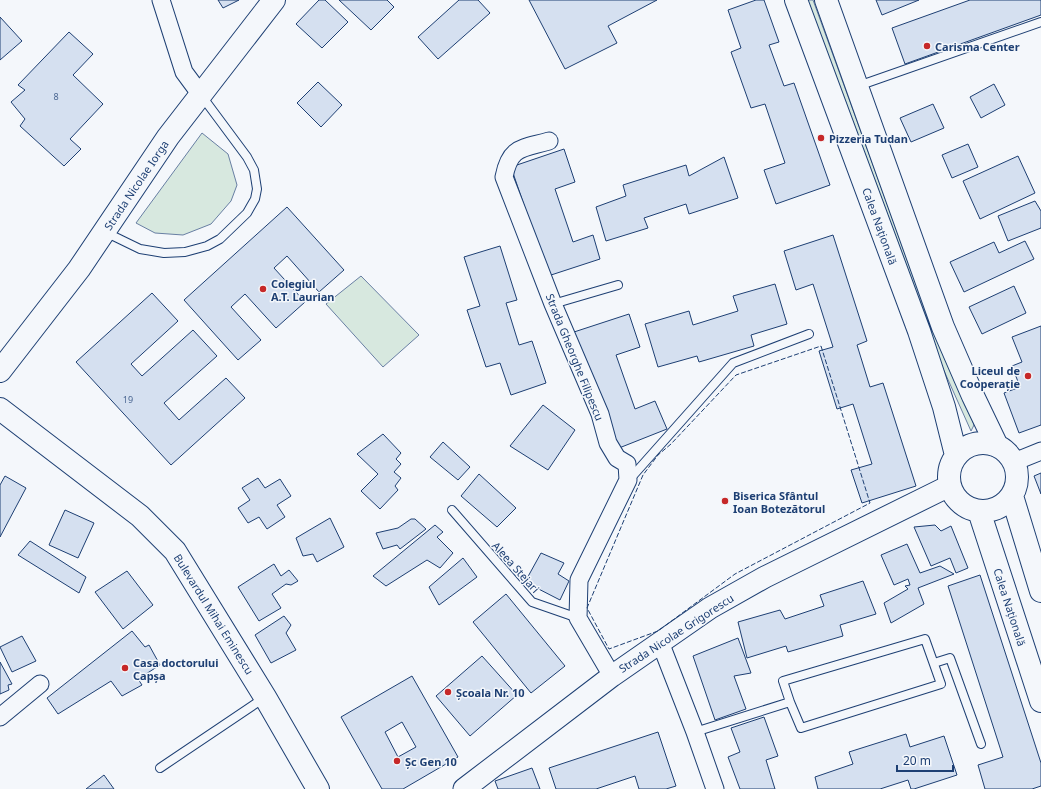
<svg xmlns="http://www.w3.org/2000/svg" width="1041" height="789" font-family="'Noto Sans',sans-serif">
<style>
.green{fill:#d7e8df;stroke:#687fa3}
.building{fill:#d5e0f0;stroke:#1d3f73;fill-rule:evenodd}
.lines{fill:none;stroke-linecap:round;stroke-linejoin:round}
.service-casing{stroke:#1d3f73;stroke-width:10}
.minor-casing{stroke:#1d3f73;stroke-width:19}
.tertiary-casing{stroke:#1d3f73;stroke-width:23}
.secondary-casing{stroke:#1d3f73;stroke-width:24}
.primary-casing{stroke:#1d3f73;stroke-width:24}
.service{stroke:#f4f7fb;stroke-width:8}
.minor{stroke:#f4f7fb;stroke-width:17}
.tertiary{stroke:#f4f7fb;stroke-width:21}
.secondary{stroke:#f4f7fb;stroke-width:22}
.primary{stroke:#f4f7fb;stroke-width:22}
.fence{stroke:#1d3f73;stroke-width:1;stroke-dasharray:5 2;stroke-linecap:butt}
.poi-dot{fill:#c62828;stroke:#f4f7fb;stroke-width:1.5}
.labels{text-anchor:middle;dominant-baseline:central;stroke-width:3;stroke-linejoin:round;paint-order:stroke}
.number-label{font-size:9px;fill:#4b6792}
.poi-label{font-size:11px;font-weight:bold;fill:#1d3f73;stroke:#f4f7fb;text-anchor:start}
.street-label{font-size:11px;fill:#1d3f73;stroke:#f4f7fb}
</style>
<rect width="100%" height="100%" fill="#f4f7fb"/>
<path class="green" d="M804 0H813L893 220 961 386 974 425 971 431 928 335Z
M202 133 228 154 237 185 231 201 211 224 183 235 155 233 136 223Z
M361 276 419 335 383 367 326 304Z"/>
<path class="building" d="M218 0H239L223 8Z
M319 0H325L348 22 322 48 296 24Z
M339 0H387L394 7 371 30Z
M459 0H478L490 13 438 59 418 37Z
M529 0H657L608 26 617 43 565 69Z
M756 0H764L779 42 769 45 784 86 794 83 830 185 776 204 764 170 785 163 765 104 751 108 731 52 741 48 728 10Z
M876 0H919L882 15Z
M970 0H1041V15L905 64 892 28Z
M0 17 22 41 0 60Z
M69 32 93 54 73 75 103 104 70 139 81 149 64 166 20 126 25 119 11 102 25 90 18 85Z
M318 82 342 105 321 127 297 103Z
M994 84 1005 105 981 118 970 97Z
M933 104 944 128 911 142 900 118Z
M968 144 978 167 952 178 942 155Z
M564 149 575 182 555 189 573 242 593 235 600 259 548 276 511 167Z
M1018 156 1035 193 980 219 963 181Z
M724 157 738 198 689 214 686 204 644 218 648 228 606 241 596 207 626 196 623 185 686 165 689 176Z
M1035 201 1041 211V228L1008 241 998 216Z
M287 207 344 270 319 292 287 256 274 268 305 302 276 328 245 294 231 307 261 340 238 360 184 300Z
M833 235 867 341 857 345 870 387 883 383 916 486 862 503 851 470 872 464 853 404 837 409 819 351 833 347 813 284 796 290 784 251Z
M1025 241 1034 259 964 292 950 262 994 242 999 253Z
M500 246 517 300 506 303 519 345 532 341 546 383 511 395 500 363 486 367 467 310 480 306 464 257Z
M775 284 787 324 751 335 754 346 699 362 697 356 658 367 645 324 689 311 693 325 738 311 733 296Z
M1014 286 1026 313 982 334 969 307Z
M152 293 178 321 131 364 142 376 193 330 217 356 164 403 179 420 226 378 245 398 171 465 76 362Z
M629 314 640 347 616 355 635 409 655 401 667 429 614 450 574 332Z
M1041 326V425L1019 433 1004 393 1020 387 1012 366 1022 362 1012 337Z
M543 405 575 430 548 470 510 446Z
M383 434 401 453 396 459 401 464 394 472 401 478 395 486 398 490 380 509 361 491 378 474 357 454Z
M443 442 470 467 458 480 430 457Z
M1041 473V494L1034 476Z
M479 474 516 508 497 527 461 496Z
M5 476 26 488 0 537V485Z
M258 478 265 488 280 479 291 496 277 505 285 517 267 529 259 517 248 523 238 508 250 500 242 488Z
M65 510 94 523 78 558 49 545Z
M330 518 344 547 317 562 313 554 303 556 296 538Z
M411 519H415L426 529 400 549 397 545 383 549 376 533 398 528Z
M435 525 443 532 437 537 453 553 440 568 427 560 386 586 373 576Z
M935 525 941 531 951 526 968 568 956 573 950 558 931 566 914 527Z
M30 541 86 577 79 593 18 555Z
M907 544 920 573 940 566 954 574 918 588 924 604 891 623 884 603 908 589 905 586 910 585 908 579 894 585 881 555Z
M541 553 564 563 558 574 569 581 560 600 525 582Z
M463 558 477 577 439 605 429 587Z
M274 564 281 576 289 570 298 581 291 585 286 584 272 594 281 608 259 621 238 587Z
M127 571 153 605 123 629 95 592Z
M980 575 1041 763V786L1032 789H985L978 765 1003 757 948 586Z
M863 581 876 614 840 625 843 636 788 652 786 646 747 658 738 622 780 610 785 619 824 606 820 595Z
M506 594 565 666 531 693 473 622Z
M284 616 291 625 286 633 296 650 271 663 255 635Z
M132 631 145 647 149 645 160 665 138 679 142 685 122 696 111 681 58 714 47 698Z
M22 636 36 661 12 672 0 647Z
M738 638 751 673 734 676 746 709 715 720 693 656Z
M482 656 517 695 470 736 436 696Z
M0 662 12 684 8 685 9 690 0 694Z
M412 676 458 757 403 789H382L341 717ZM402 722 416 747 398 757 385 732Z
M764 717 778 756 766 760 775 789H740L728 757 740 752 731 728Z
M658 732 676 786 666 789H639L635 776 596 789H556L549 768Z
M906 734 910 747 944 736 957 775 914 789H911L908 780 880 789H818L815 777 853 764 849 752Z
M532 768 540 789H498L495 781Z
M104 775 114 789H86Z"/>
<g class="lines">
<defs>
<path id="service" d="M858 86 1041 22
M105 232 140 249 164 253 185 252 207 246 220 239 247 213 255 199 257 189 254 170 247 157 201 95
M553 304 618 285
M629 480 733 363 809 334
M452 510 532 602 578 618
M934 663 950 658 981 744
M695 732 790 702 801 728 941 684 925 639 783 681 790 702
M160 768 264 698"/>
<path id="minor" d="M161 0 184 72 201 95
M549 141C522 149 510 146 504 177L553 304 600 414 608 443 617 458 627 464 628 480 579 580 578 618 612 676
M1014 462 1041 451
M660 642 695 732 715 789
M0 717 40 684"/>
<path id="tertiary" d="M464 789 612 676 710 608 765 577 949 486"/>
<path id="secondary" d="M0 371 79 269 168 137 274 0
M0 409 140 516 175 551 265 697 318 789"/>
<path id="primary" d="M796 0 919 331 944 407 956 455
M826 0 943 327 973 396 997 446
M949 477a34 34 0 1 1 68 0a34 34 0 1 1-68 0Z
M1012 496 1041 591
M979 511 1041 701"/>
</defs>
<use href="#service" class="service-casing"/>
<use href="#minor" class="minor-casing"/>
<use href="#tertiary" class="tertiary-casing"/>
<use href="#secondary" class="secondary-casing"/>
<use href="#primary" class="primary-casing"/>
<use href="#service" class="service"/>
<use href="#minor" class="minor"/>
<use href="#tertiary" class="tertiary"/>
<use href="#secondary" class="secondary"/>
<use href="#primary" class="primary"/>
<path class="fence" d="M821 346 870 503 735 574 658 631 609 649 587 608 643 475 658 455 671 444 736 375Z"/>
</g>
<g class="poi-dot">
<circle cx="927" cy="46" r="4"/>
<circle cx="821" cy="138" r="4"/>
<circle cx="263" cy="289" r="4"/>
<circle cx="1028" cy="376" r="4"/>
<circle cx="725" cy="501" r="4"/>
<circle cx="125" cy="668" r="4"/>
<circle cx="448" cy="692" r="4"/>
<circle cx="397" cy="761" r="4"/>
</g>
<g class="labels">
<g class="number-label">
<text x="56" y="96">8</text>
<text x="128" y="399">19</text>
</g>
<g class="poi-label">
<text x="935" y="46">Carisma Center</text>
<text x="829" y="138">Pizzeria Tudan</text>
<text x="271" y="283">Colegiul<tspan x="271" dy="13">A.T. Laurian</tspan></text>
<text x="1020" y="370" text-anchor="end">Liceul de<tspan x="1020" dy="13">Cooperație</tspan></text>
<text x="733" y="495">Biserica Sfântul<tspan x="733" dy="13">Ioan Botezătorul</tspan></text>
<text x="133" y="662">Casa doctorului<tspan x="133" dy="13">Capșa</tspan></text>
<text x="456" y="692">Școala Nr. 10</text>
<text x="405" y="761">Șc Gen 10</text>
</g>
<g class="street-label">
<text transform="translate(136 185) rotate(-56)">Strada Nicolae Iorga</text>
<text transform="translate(880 226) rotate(70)">Calea Națională</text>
<text transform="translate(575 357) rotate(68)">Strada Gheorghe Filipescu</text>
<text transform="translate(516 567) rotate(48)">Aleea Stejari</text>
<text transform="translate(1010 607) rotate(72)">Calea Națională</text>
<text transform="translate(214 614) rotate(58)">Bulevardul Mihai Eminescu</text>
<text transform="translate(676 633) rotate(-33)">Strada Nicolae Grigorescu</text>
</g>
</g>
<path d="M897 765v6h56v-6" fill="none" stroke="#1d3f73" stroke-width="2"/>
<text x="903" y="765" font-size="12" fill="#1d3f73" stroke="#f4f7fb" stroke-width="3" paint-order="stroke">20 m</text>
</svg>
